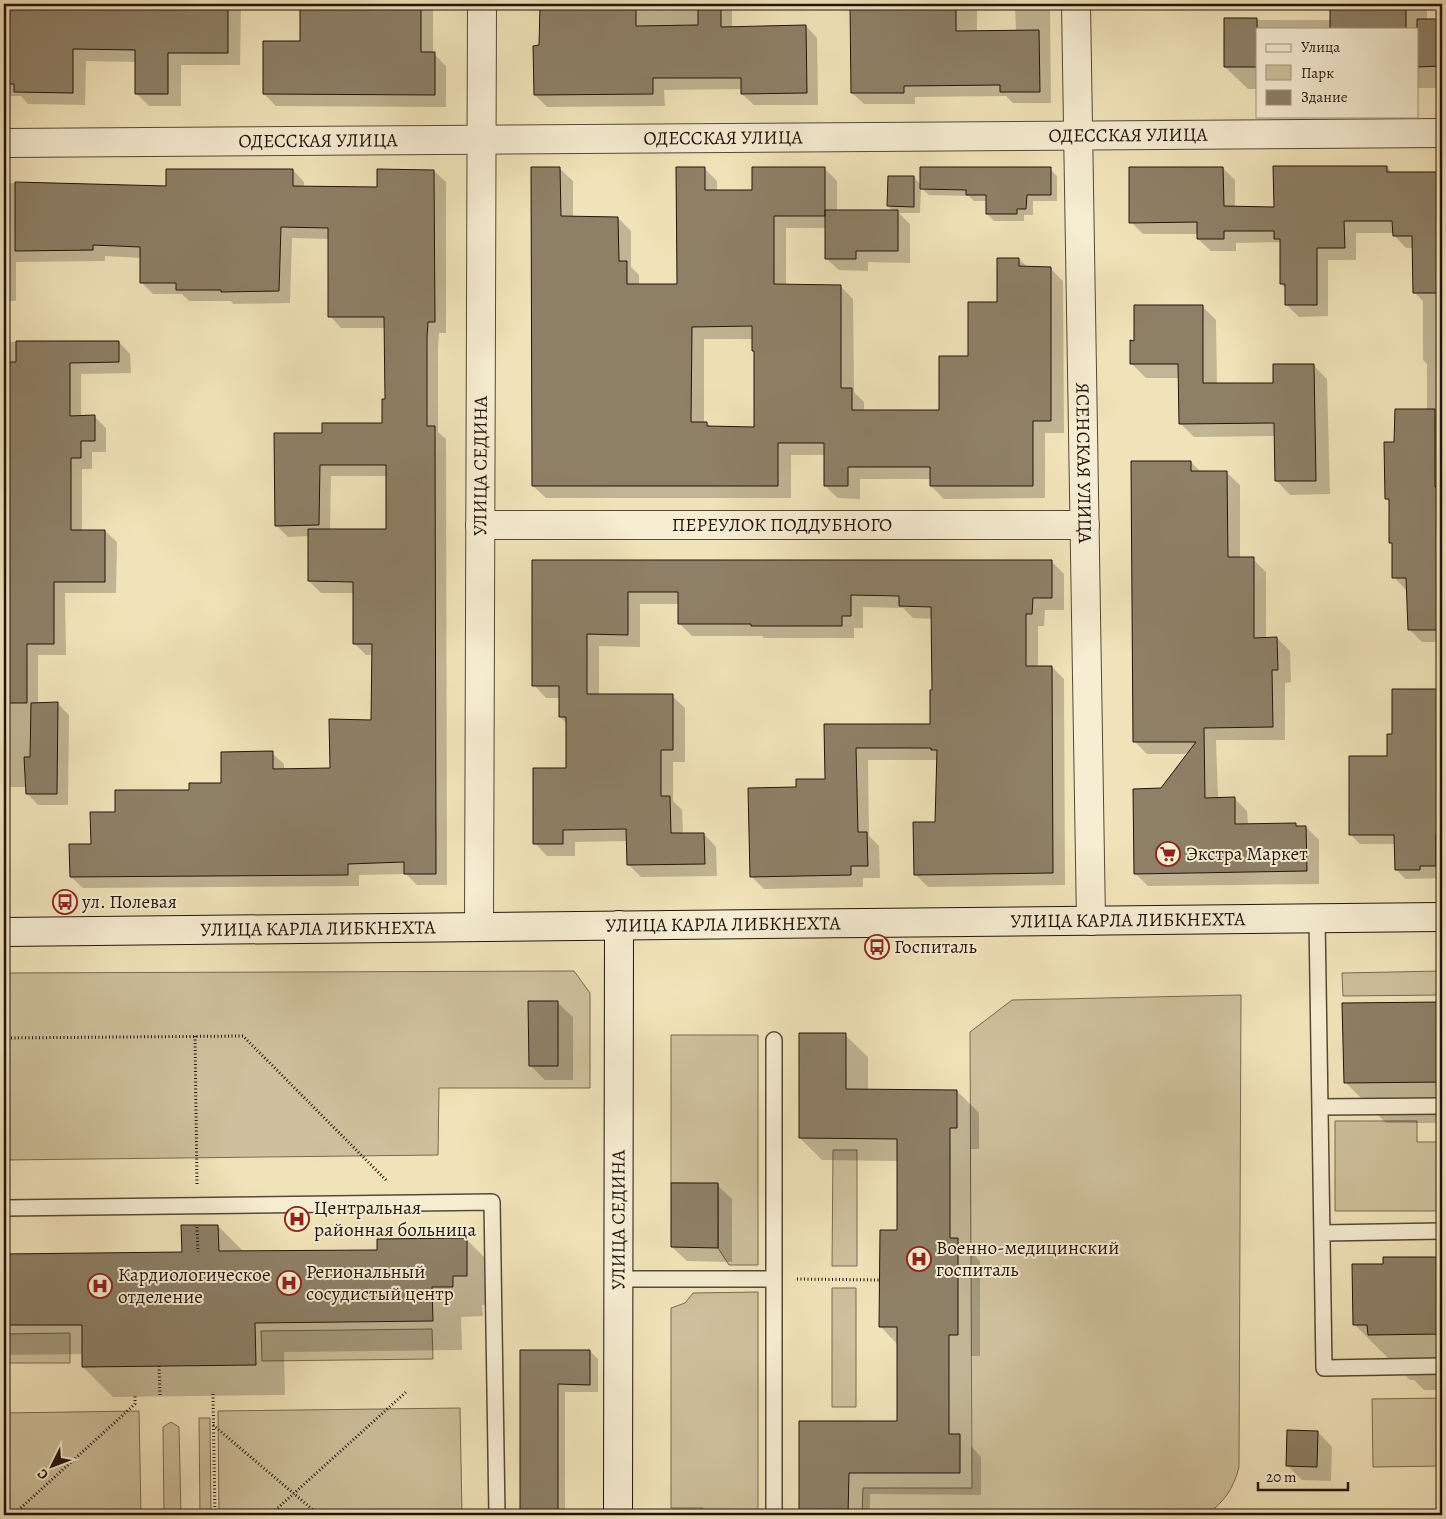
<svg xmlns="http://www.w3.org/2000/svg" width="1446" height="1519" font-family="Alegreya,serif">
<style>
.green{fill:#cec09c;stroke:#786a56}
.shadow{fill:#0003;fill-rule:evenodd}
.building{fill:#8e8067;stroke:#22140f;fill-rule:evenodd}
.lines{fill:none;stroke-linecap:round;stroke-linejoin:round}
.lane-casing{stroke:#56483a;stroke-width:18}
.street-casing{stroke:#56483a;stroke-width:30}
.secondary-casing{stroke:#22140f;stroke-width:30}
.path{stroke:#22140f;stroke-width:3;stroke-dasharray:1 2.5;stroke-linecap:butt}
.lane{stroke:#f6edd2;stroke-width:15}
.street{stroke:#f6edd2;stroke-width:28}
.secondary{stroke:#f6edd2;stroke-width:28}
.labels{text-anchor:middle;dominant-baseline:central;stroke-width:4;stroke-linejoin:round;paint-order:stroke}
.street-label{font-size:19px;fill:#22140f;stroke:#f6edd2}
.poi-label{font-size:19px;fill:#22140f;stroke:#f6edd2;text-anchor:start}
</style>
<rect width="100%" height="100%" fill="#f1e3b9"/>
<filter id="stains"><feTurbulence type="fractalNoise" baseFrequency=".004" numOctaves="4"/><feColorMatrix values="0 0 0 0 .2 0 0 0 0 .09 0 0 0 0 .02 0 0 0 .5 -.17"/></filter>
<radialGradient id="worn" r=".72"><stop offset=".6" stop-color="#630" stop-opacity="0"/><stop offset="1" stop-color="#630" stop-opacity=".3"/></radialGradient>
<path class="green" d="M574 971 590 993V1088H439L438 1155 4 1160V973Z
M1442 971V995L1343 996 1342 973Z
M1241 995 1239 1467C1233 1490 1225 1500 1207 1515H862L863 1488H972L970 1032 1012 1000Z
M671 1035H758V1265H729L718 1248V1184L671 1183Z
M1335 1121H1417V1142H1442V1211H1335Z
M833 1150H857V1266H832Z
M832 1288H856V1407H832Z
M758 1292V1515H704L703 1508H671V1308L685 1303 693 1293Z
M432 1329 433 1359 262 1361 261 1331Z
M70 1333V1363H4V1334Z
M1442 1398V1466L1373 1467 1372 1399Z
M460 1408 462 1515H219L218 1411Z
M139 1411 141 1515H4V1413Z
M199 1418H210L211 1515H200Z
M171 1422 179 1427 181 1515H164L163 1427Z"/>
<path class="shadow" d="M4 4H241L240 65H181V106H149L136 93V62L86 61 85 105 28 104 21 96H4Z
M317 4H447V6H433V53L446 66V107L276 106 264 94 301 42Z
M541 4H732V28L806 26 817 38 818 105H754L742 94V89L664 90 665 106 547 107 535 95 540 47Z
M852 4H977V32H1016L1015 4H1050L1051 103H1013L1006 96 915 97V104H864L852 93Z
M1331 4H1420L1427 11V21L1442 20V88H1417V29H1257V89H1248L1225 67V20H1331Z
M1387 167 1393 174 1438 173V167H1442V674L1439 670V642H1422L1409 629 1408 590H1406L1394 577V546L1390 542V503L1386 498 1395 443 1427 410V364L1423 360V301L1414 292V248H1406L1394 235V233H1356V260H1328V316L1299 317 1286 304V289L1281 284V245L1279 242 1236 243V251H1211L1198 239V234H1143L1131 222 1223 168 1235 180V208H1275Z
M704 168 717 181V191H753L824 168 837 181V212H894L888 206 914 177 921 185 1050 169 1057 176V201H1033V215H1024V221H994L987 214V201H974L969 196 929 195 921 188 920 213H899L910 224V263L868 262V271L839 270 826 258V228H786V286H840L853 299 854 392 864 402V411L941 412 998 303 1019 259 1028 268H1050L1063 281 1064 433H1045V498L944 499 931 486 932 479H860V499L838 498 825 486V455H791V498H546L533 486 560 169 573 181V218H618L631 231V267L639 275V285H678ZM704 339H753L754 351 755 352V428L711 427 707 423H704Z
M293 170 304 182V188H378L434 171 446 182V333H439L438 349V432L446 439 447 885H417L406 874 359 875V886L83 888 71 877 92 845 116 814 190 791 222 784 272 753 284 764V770H331L372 721 373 655H366L354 643 355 593H321L309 581 310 536 288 537 276 525 323 434 384 424 386 400V328H341L330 316V239L292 238 290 303 233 304 231 301H189L182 294H153L141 282V258L105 256V261L16 262V301H5V342H119L130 354 131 373 81 374V417H95L106 428V452H92V469H82V531H105L117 542 116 593H65L66 655H38V704H58L69 715 68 805H38L27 793V787H4V183H59L168 187ZM331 476H387V530H330Z
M1202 306 1216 320 1217 385 1274 384 1313 365 1327 379 1330 494 1290 495 1276 480V436L1194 437 1180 423V378H1146L1132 364 1136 342Z
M1191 462 1201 472H1226L1240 485V559H1253L1266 572V639L1277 638 1290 651 1291 682 1285 683V740H1216L1218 798H1234L1247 811 1248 825 1295 824 1298 827H1306L1319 840V884L1148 886 1135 873 1162 789 1188 754H1147L1134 741Z
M534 561H1051L1064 574V610H1045L1044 626H1038V667H1052L1064 679 1065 885 928 887 915 874 936 823 938 760H868L869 836 879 846 880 878H863V887L764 889 751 876 797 789 826 780V725H931L933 692V619L913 618 903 608 863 607V628H854V638H764L762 636H692L679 623V604H640V647L599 646V695L672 696 685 708V762H673V801L682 810 683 834H704L716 847 717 876 641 877 628 864V841L575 842V856H547L535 843 567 769V724L560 717V698H546L534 685Z
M1442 690V878L1405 879 1396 869V844H1360L1351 835 1388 757 1394 736 1393 691Z
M558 1003 573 1017V1080H545L530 1065Z
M1442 1003V1123H1386L1345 1082 1344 1004Z
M845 1035 868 1057V1091H957L979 1113V1149H971V1252L980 1261V1356H971V1446L981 1457V1495L870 1494V1515H800L801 1422H898V1345L881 1327 898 1231V1161L822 1160 800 1138Z
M717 1185 732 1199V1262L687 1261 672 1247Z
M218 1226 244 1252 378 1251 466 1239 496 1269 497 1305H482L483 1316 461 1317 462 1350 284 1352 285 1395 113 1397 83 1367V1354L4 1355V1255L183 1253Z
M1439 1258 1442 1261V1390H1424L1414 1380H1410L1354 1324 1384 1265Z
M522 1351H590L598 1359V1392H565V1515H522Z
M1318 1432 1332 1447 1331 1481 1302 1480 1287 1465Z
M672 1510H703L709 1515H672Z"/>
<path class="building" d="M4 4H228V53H168V94H135V50L73 49V93L14 92V84H4Z
M300 4H421V52H435V95L263 94V41H300Z
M567 4H636V26L698 25V4H721V27L806 25 807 93 741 94V78H653V94L534 95 533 46 539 45 540 6 567 7Z
M850 4H920V6H956V31L1039 30 1040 92H1000V85L904 86V93H851Z
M1330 4H1406V29H1330Z
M1224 18H1257V67H1224Z
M1417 19H1442V66L1417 67Z
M1273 166H1387V172H1442V293H1413L1412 236H1393L1392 221H1344L1345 248H1317V305H1285V284H1280V239H1274V231H1224V239H1197V222L1129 223V167H1223L1224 206 1274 207Z
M531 167H560L561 216 618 217 619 261H627V284H677L676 167H705V190H752V167H825V216H774V284L841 285V388H852V410H939V356H968V302H997V258H1019V266L1051 267V421H1033V486H930V467H848V486H824V443H778V486H532ZM752 326V351H754V427L707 426V422H691L692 327Z
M920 167H1051V195H1027L1026 209H1017V214H986V195H966V190L920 189Z
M166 169H293V186L377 187V169L434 170 435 322H428L427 337V426H435L436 874H404V862L348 864V875L70 877 69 844H91L90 812H115V790H189V783H221V752L273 751V769L330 768 329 719 371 720 372 644H353V582L308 581V529H386V465H320L319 525 275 526 274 433H322V423H382V399H385L384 317H328V228L281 227 279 291 221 292V290H176V283H140V247L93 245V250L15 251V182L166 186Z
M888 176H914V207L887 206Z
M825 210H898V251H856V259H825Z
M1134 305H1203V383H1273V364H1314L1316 481H1275L1274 423 1179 424 1178 364H1130V340L1134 341Z
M16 341H119V362L70 363V416L95 415V441H81V458H71V530H105V582H54V644H27V703H4V362H16Z
M1395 409H1435V487H1442V630H1408L1406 578H1392V543H1389V499H1385L1384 442H1394Z
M1131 461H1191V471H1227L1228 557H1254V638L1277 637 1278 670H1272L1273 727 1204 728 1205 798 1235 797V824L1296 823V826H1306L1307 871 1134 874 1133 789 1161 788 1196 742H1133Z
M532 560H1052V598H1033L1032 614H1026V666H1052L1053 873 914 875 913 822H935L937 750H931V748H856L858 832H867L868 866H851V875L750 877 748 788 796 787V779H825L824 724H930V690H932L931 607 899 606V596L851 595V616H842V626H751V624H678V592H628V635L587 634V694H673V750H661V796H670L671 833H704L705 864 627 865 626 829 563 830V844H533V768H566V717H559V686H532Z
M1392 689H1442V834H1436V866H1420V870H1395L1394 835H1349V756H1387V734H1392Z
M58 702 57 794H26L24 757H30L31 703Z
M528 1001H558V1066H529Z
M1442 1002V1082L1344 1083 1342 1003Z
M799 1033H846V1089L957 1090V1128H950V1238H958V1335H949V1434H960V1473H849L848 1515H799V1421H897V1327H879L880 1230H897V1139L799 1138Z
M671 1183H718V1248L671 1247Z
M181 1225H218L219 1251 377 1250V1239L467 1238V1276H453V1287H432L433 1321 255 1323 256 1365 82 1367V1325H4V1254L182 1252Z
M1383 1257H1440V1264H1442V1334L1368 1335 1367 1325H1353L1352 1264H1383Z
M520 1350H590V1385L558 1384V1515H520Z
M1287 1430 1318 1431 1317 1467 1286 1466Z"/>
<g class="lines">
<defs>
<path id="lane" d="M1317 918 1324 1368 1442 1366
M1320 1107 1442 1106
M4 1208 492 1202 497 1515
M1322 1233 1442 1231
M618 1279H774
M774 1515V1040"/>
<g id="street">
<path id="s1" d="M1076 4 1091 921"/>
<path id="s2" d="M4 143 1442 133"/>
<path id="s3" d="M480 525H1085"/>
<path id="s4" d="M479 927 482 4"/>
</g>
<g id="secondary">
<path id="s5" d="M4 932 1442 917"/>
<path id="s6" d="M618 1515 619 925"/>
</g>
</defs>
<use href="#lane" class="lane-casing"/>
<use href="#street" class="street-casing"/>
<use href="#secondary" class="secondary-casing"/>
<path class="path" d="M195 1036 197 1184
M4 1038 243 1036 386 1180
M197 1227 198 1252
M797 1279 879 1280
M159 1366 160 1395
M213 1394 215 1515
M213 1425 319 1515
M13 1515 135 1404V1395
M270 1515 406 1392"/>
<use href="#lane" class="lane"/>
<use href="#street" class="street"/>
<use href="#secondary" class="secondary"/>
</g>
<defs>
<symbol id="supermarket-ring" viewBox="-11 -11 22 22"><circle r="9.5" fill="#f6edd2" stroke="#8f2418" stroke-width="1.5"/><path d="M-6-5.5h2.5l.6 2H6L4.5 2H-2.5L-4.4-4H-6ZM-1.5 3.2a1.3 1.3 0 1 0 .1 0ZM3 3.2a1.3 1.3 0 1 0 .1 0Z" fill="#8f2418"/></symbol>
<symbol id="bus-ring" viewBox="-11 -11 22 22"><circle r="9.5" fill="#f6edd2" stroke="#8f2418" stroke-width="1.5"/><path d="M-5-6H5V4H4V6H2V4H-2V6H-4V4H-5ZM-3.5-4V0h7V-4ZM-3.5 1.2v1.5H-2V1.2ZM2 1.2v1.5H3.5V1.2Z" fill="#8f2418"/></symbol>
<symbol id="hospital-ring" viewBox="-11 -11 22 22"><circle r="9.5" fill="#f6edd2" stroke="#8f2418" stroke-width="1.5"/><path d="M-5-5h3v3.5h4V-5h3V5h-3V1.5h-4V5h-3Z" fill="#8f2418"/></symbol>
</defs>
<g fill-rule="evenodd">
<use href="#supermarket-ring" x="1154" y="840" width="28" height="28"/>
<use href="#bus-ring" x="51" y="888" width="28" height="28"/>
<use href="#bus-ring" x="863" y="933" width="28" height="28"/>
<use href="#hospital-ring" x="283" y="1205" width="28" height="28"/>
<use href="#hospital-ring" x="905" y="1245" width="28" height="28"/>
<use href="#hospital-ring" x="275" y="1269" width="28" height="28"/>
<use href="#hospital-ring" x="86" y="1272" width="28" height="28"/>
</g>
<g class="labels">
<g class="street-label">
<text stroke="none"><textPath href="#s2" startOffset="1124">ОДЕССКАЯ УЛИЦА</textPath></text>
<text stroke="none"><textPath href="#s2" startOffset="719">ОДЕССКАЯ УЛИЦА</textPath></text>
<text stroke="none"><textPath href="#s2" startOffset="314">ОДЕССКАЯ УЛИЦА</textPath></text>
<text stroke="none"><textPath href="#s1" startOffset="459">ЯСЕНСКАЯ УЛИЦА</textPath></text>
<text stroke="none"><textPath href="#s4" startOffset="461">УЛИЦА СЕДИНА</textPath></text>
<text stroke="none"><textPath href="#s3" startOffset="302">ПЕРЕУЛОК ПОДДУБНОГО</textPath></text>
<text stroke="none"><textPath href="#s5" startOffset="1124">УЛИЦА КАРЛА ЛИБКНЕХТА</textPath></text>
<text stroke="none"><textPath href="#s5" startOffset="719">УЛИЦА КАРЛА ЛИБКНЕХТА</textPath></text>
<text stroke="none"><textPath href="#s5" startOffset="314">УЛИЦА КАРЛА ЛИБКНЕХТА</textPath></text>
<text stroke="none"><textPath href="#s6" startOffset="295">УЛИЦА СЕДИНА</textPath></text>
</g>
<g class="poi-label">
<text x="1186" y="854">Экстра Маркет</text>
<text x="82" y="902">ул. Полевая</text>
<text x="894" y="947">Госпиталь</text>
<text x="314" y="1208">Центральная<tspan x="314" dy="22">районная больница</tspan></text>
<text x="936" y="1248">Военно-медицинский<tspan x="936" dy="22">госпиталь</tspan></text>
<text x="306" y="1272">Региональный<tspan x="306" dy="22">сосудистый центр</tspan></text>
<text x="118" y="1275">Кардиологическое<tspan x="118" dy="22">отделение</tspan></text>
</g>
</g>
<rect width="1446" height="1519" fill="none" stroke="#f1e3b9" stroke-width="20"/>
<rect x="5" y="5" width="1436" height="1509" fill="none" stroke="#22140f" stroke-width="2.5"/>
<rect x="10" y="10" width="1426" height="1499" fill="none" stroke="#22140f"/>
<rect x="1256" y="28" width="162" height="90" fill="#f6edd2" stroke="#a19684"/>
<rect x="1266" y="44" width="25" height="8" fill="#f6edd2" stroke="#a19684"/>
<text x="1301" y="52" font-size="15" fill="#22140f">Улица</text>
<rect x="1266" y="65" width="25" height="15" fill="#cec09c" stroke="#a19684"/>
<text x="1301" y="78" font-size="15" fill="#22140f">Парк</text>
<rect x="1266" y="90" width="25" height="15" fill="#8e8067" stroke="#a19684"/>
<text x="1301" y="102" font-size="15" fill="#22140f">Здание</text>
<g transform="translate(52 1466) rotate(228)" stroke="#f6edd2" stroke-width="4" paint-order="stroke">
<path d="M0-4L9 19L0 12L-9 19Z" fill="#22140f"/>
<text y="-8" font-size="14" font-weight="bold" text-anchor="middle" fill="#22140f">С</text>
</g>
<path d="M1258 1482v8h90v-8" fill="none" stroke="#22140f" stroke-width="2.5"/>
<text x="1266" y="1482" font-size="15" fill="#22140f" stroke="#f6edd2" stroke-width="4" paint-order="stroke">20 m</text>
<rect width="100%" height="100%" filter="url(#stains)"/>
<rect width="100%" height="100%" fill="url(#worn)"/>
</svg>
